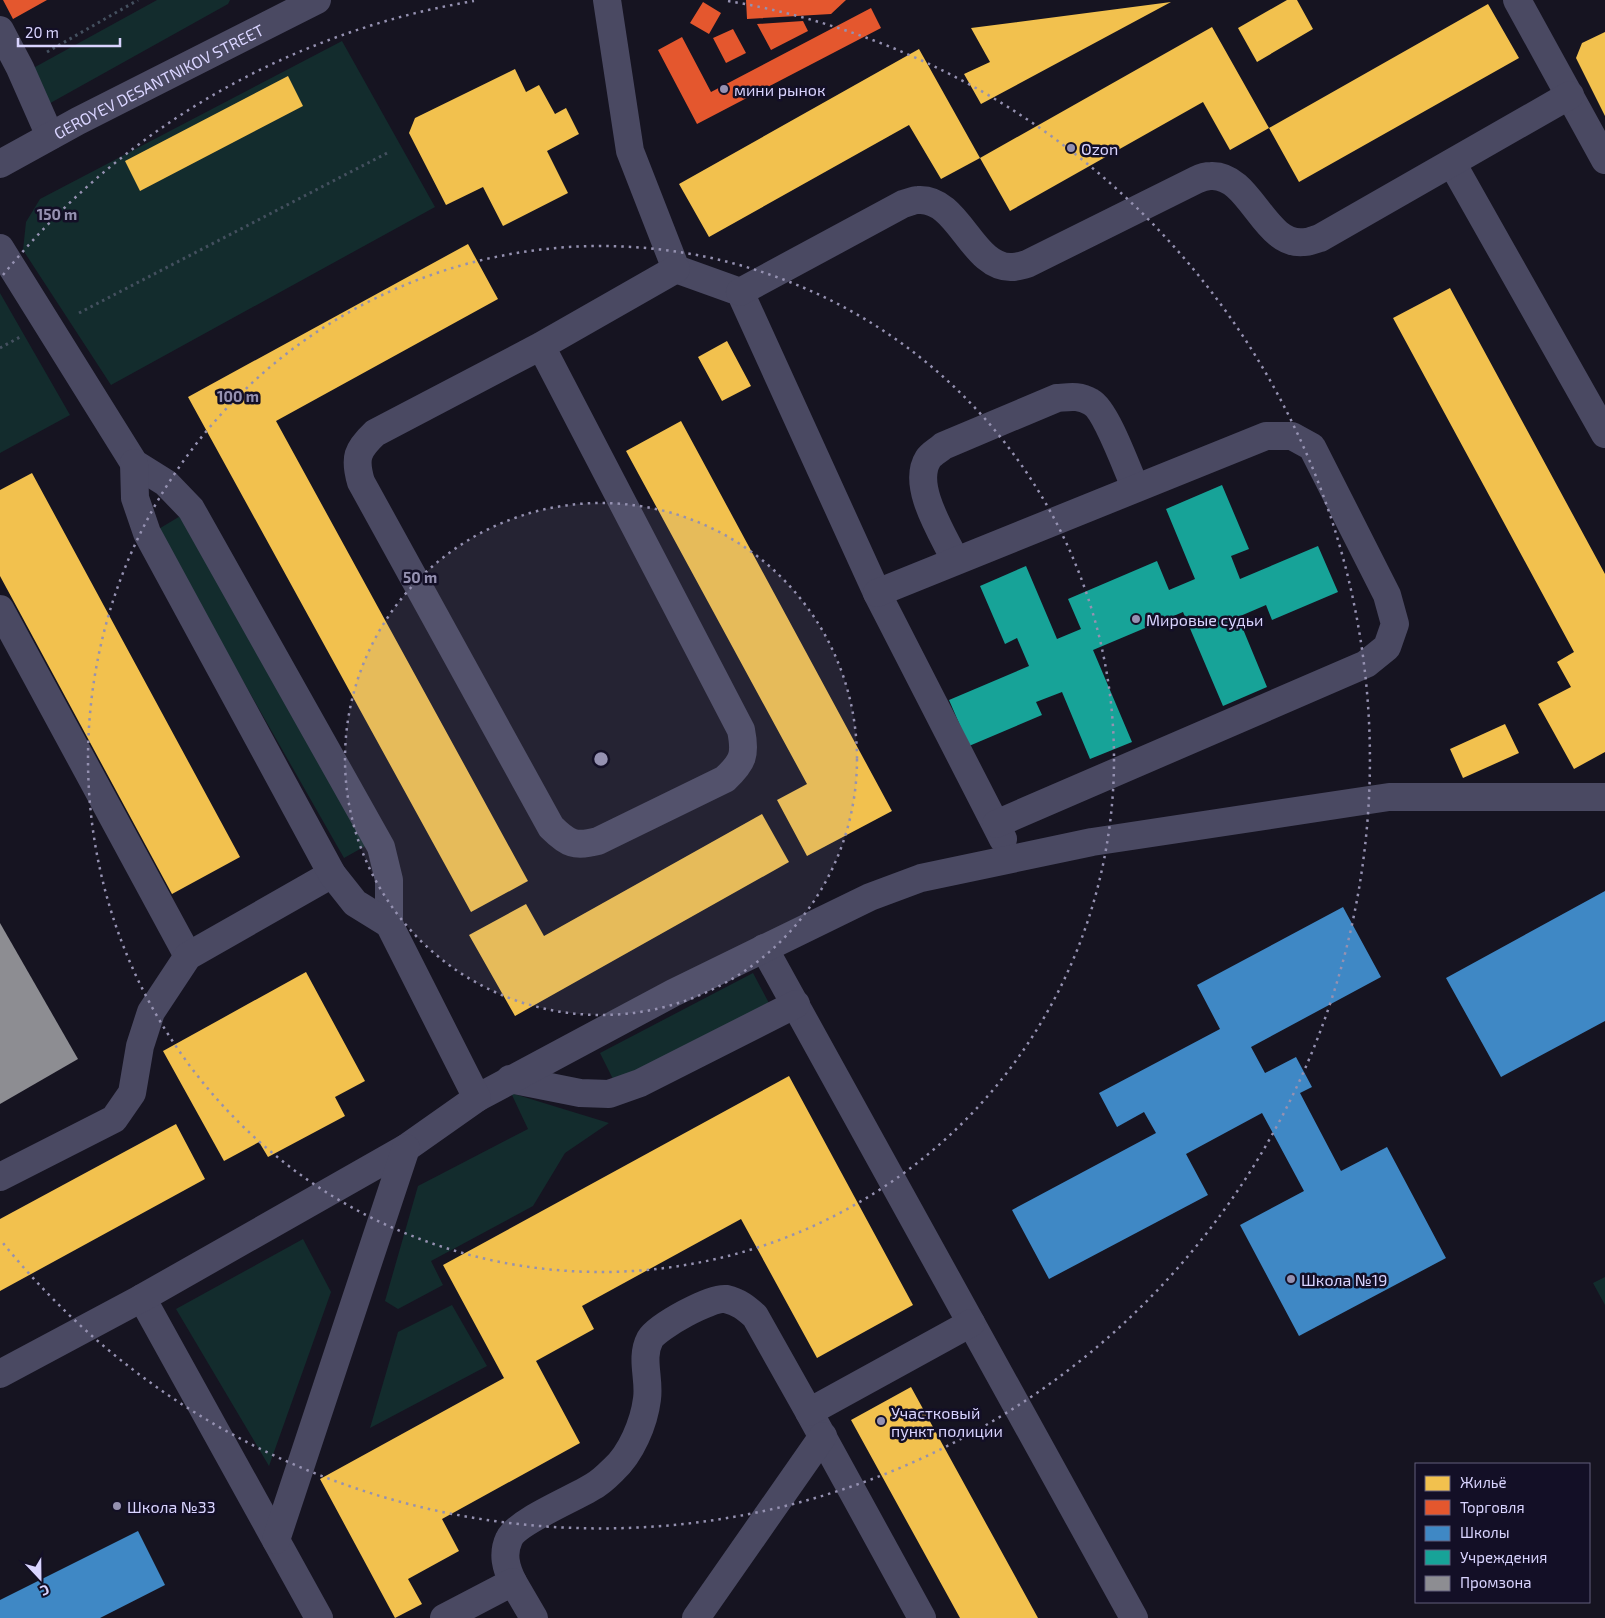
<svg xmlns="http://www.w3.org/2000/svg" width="1605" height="1618" font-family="'Exo 2',sans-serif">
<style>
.green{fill:#132c2d}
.homes{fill:#f2c14e}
.shops{fill:#e4572e}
.schools{fill:#3f88c5}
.public{fill:#17a398}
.industry{fill:#8d8d92}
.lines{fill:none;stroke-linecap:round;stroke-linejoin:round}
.path{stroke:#44505f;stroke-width:3;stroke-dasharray:2.5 4;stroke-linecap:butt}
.minor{stroke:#4a4962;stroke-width:28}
.ring{fill:none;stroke:#9591b1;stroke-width:2.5;stroke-dasharray:2.5 5}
.poi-dot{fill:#9591b1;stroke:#130f26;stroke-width:2}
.labels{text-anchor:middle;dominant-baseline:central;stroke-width:5;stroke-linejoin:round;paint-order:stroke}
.street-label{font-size:16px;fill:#d9d4ff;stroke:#130f26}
.poi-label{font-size:16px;fill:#d9d4ff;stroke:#130f26;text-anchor:start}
.centre{fill:#9591b1;stroke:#130f26;stroke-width:2.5}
.ring-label{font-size:15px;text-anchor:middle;font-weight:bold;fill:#9591b1;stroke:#130f26;stroke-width:5;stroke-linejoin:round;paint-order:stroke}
</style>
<rect width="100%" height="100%" fill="#161421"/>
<path class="green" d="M157 0H230L228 4 45 106 26 72Z
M342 41 435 207 111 385 23 250 26 222 40 199Z
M0 293 70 415 0 453Z
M182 515 369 844 344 858 157 530Z
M753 973 770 1005 616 1085 600 1053Z
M511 1093 609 1123 565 1153 533 1206 431 1261 443 1285 398 1309 385 1301 418 1186 528 1129Z
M303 1239 331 1292 269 1466 176 1309Z
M1605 1277V1305L1593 1283Z
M452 1305 487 1366 370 1428 398 1332Z"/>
<path class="homes" d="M1287 0H1297L1313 29 1257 62 1238 28Z
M1171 2 981 104 964 74 990 62 971 28Z
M1488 4 1519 58 1299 182 1269 128Z
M1212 27 1269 128 1230 150 1203 102 1010 211 980 158Z
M1605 32V116L1576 58 1582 43Z
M919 49 980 158 941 179 909 125 709 237 679 184Z
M515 69 526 92 539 85 555 114 566 108 579 134 547 151 568 193 503 226 483 187 446 205 409 133 415 118Z
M288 76 303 106 140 191 125 161Z
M468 244 498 299 276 421 528 881 471 912 188 397Z
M1450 288 1605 574V752L1574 769 1538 704 1571 687 1557 662 1574 652 1393 318Z
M727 341 751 386 722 401 698 357Z
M681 421 892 811 807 856 777 800 807 784 626 451Z
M32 473 240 857 172 894 0 576V490Z
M1505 724 1519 753 1463 778 1450 749Z
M762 814 789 862 515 1016 469 935 526 904 544 936Z
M306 972 365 1081 335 1097 345 1116 268 1157 259 1142 224 1161 163 1051Z
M789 1076 913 1305 817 1358 741 1219 582 1306 594 1329 536 1361 580 1443 442 1519 459 1551 408 1579 422 1604 395 1618 320 1479 504 1378 443 1265Z
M176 1124 205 1179 0 1291V1219Z
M911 1387 1038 1618H960L851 1420Z"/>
<path class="shops" d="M3 0H47L13 19Z
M746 0H846L831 14 747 19Z
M703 2 721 13 709 34 690 23Z
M871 8 881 28 697 124 658 50 682 37 711 92Z
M803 21 808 31 771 50 757 24Z
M733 29 746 53 726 63 713 38Z"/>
<path class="schools" d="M1605 891V1021L1501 1077 1446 978Z
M1343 907 1381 977 1251 1047 1265 1073 1296 1057 1312 1087 1300 1093 1341 1171 1387 1147 1446 1258 1299 1336 1240 1225 1304 1191 1262 1113 1186 1154 1208 1195 1049 1279 1012 1210 1156 1133 1144 1112 1117 1127 1099 1093 1220 1029 1197 985Z
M138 1531 165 1585 100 1618H0V1600Z"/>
<path class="public" d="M1222 485 1249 549 1231 556 1240 579 1318 546 1338 592 1272 620 1266 605 1238 617 1267 687 1223 706 1183 612 1093 650 1132 742 1090 759 1062 692 1036 702 1042 715 969 746 949 700 1029 666 1017 638 1005 644 980 586 1026 566 1057 639 1081 629 1068 599 1157 561 1169 590 1195 579 1166 509Z"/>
<path class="industry" d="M0 923 78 1059 0 1104Z"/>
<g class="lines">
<path class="path" d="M47 52 138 0
M79 313 389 152
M0 348 20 337"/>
<g class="minor">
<path d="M607 0 630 151 676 269 740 292 877 593 1003 839"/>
<path d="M1517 0 1605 160"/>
<path d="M0 30 20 68 50 136"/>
<path d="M1452 163 1605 434"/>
<path id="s1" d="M0 164 78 121 317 0"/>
<path d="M0 248 134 463 166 483 191 509 381 847 389 880V924"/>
<path d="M740 292 903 204C908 203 913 200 918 200 959 197 972 269 1012 267 1017 267 1023 265 1027 264L1196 180C1200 178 1206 176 1211 176 1251 174 1264 248 1305 242 1310 242 1315 239 1320 238L1570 95"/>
<path d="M541 346 741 730C746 755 743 762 725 779L598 841C575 847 568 844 551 827L361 482C354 458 357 450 375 433L541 346 676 269"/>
<path d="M955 560C943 534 911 486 928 459 931 454 939 450 943 446L1057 398C1070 397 1079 395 1091 402 1106 410 1127 469 1135 487"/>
<path d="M877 593 1266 436H1292L1312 447 1387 595 1395 624 1387 647 1366 664 996 824"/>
<path d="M0 609 188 956"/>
<path d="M764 948 1134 1618"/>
<path d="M510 1079 580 1093 609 1094 640 1083 796 1004"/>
<path d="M477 1098 673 993 870 897 921 878 1092 842 1389 797H1605"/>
<path d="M0 1177 114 1119 132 1093 140 1046 151 1012 188 956 332 874"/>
<path d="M142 1298 319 1618"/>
<path d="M0 1374 142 1298 406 1148 477 1098 389 924 355 903 332 874 147 533 135 498 134 463"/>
<path d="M809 1412 922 1618"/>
<path d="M276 1540 406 1148"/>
<path d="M513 1582C506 1568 502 1554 509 1539 516 1522 575 1498 592 1487 600 1483 607 1476 613 1470 631 1454 644 1423 647 1399 650 1379 640 1358 650 1339 658 1326 711 1297 726 1299 739 1302 746 1308 755 1316L809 1412 971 1323"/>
<path d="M444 1618 513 1582 534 1618"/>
<path d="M696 1618 823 1436"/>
</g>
</g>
<circle cx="601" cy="759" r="256" fill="#9591b1" fill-opacity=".12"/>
<g class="ring">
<circle cx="601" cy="759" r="256"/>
<circle cx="601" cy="759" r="513"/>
<path d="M3 275A769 769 0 0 1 474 1M728 1A769 769 0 1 1 3 1243"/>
</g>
<g class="poi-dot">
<circle cx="724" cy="89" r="5"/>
<circle cx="1071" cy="148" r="5"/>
<circle cx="1136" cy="619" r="5"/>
<circle cx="1291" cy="1279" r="5"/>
<circle cx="881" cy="1421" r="5"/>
<circle cx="117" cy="1506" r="5"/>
</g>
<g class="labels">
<g class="street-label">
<text stroke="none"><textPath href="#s1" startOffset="179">GEROYEV DESANTNIKOV STREET</textPath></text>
</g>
<g class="poi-label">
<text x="734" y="89">мини рынок</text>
<text x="1081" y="148">Ozon</text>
<text x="1146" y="619">Мировые судьи</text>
<text x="1301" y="1279">Школа №19</text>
<text x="891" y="1412">Участковый<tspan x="891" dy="18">пункт полиции</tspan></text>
<text x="127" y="1506">Школа №33</text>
</g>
</g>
<circle cx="601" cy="759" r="8" class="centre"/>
<g class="ring-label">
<text x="57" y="220">150 m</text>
<text x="238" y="402">100 m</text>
<text x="420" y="583">50 m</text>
</g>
<rect x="1415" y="1463" width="175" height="140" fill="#130f26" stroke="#625e7d"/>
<rect x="1425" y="1476" width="25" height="15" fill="#f2c14e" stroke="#625e7d"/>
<text x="1460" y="1488" font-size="15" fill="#d9d4ff">Жильё</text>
<rect x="1425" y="1500" width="25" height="15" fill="#e4572e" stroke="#625e7d"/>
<text x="1460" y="1513" font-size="15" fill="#d9d4ff">Торговля</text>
<rect x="1425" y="1526" width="25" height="15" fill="#3f88c5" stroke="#625e7d"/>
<text x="1460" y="1538" font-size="15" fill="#d9d4ff">Школы</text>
<rect x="1425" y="1550" width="25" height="15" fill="#17a398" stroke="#625e7d"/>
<text x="1460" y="1563" font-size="15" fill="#d9d4ff">Учреждения</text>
<rect x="1425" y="1576" width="25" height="15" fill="#8d8d92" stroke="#625e7d"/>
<text x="1460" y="1588" font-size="15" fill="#d9d4ff">Промзона</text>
<g transform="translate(40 1578) rotate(158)" stroke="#130f26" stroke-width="4" paint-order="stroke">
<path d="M0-4L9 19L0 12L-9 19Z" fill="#d9d4ff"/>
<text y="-8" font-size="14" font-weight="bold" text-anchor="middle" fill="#d9d4ff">С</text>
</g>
<path d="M18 38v8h102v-8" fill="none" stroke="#d9d4ff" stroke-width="2.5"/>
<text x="25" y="38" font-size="15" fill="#d9d4ff" stroke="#130f26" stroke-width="4" paint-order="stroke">20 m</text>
</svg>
